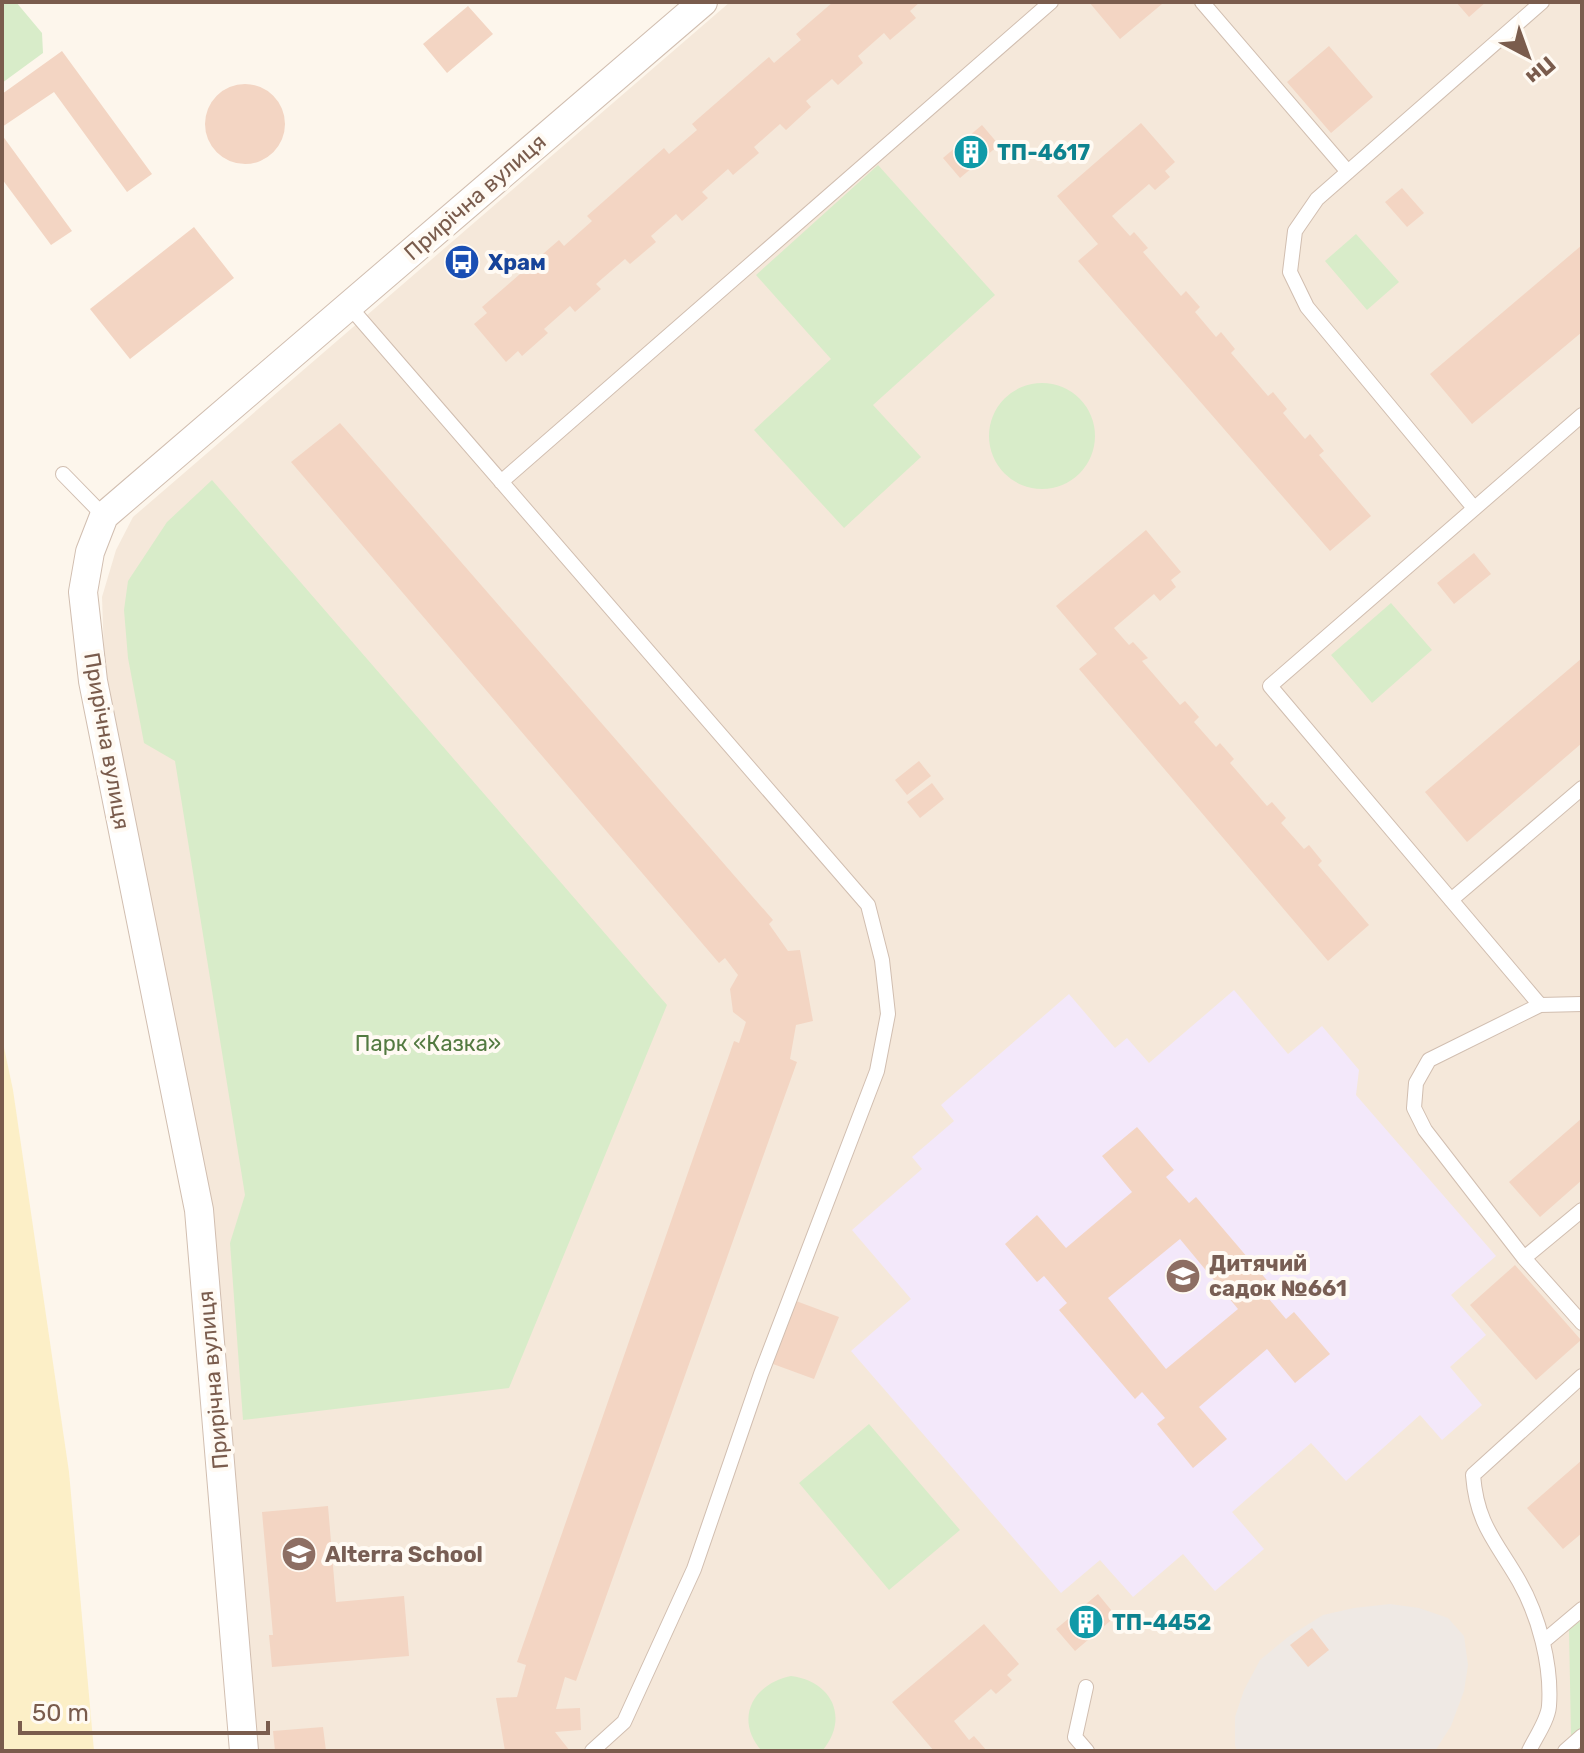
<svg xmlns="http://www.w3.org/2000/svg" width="1584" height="1753" font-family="Rubik,sans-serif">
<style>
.residential{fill:#f5e8da}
.industrial{fill:#efe9e4}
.education{fill:#f3e8fa}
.green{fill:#d8ecc9}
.sand{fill:#fcefc7}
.building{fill:#f3d5c3;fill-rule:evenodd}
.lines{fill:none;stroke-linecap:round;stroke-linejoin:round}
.service-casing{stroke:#d1beb0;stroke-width:16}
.minor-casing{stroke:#d1beb0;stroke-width:30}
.service{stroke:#fff;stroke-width:14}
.minor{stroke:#fff;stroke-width:28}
.labels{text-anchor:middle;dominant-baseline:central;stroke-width:8;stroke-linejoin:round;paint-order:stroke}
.culture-label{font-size:22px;font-weight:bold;fill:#0d838f;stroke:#fffaf3;text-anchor:start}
.street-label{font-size:22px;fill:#7a5c4d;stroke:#fffaf3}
.transit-label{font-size:22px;font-weight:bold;fill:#164399;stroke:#fffaf3;text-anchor:start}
.park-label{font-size:22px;fill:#537a41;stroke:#fffaf3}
.education-label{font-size:22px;font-weight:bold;fill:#785e54;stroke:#fffaf3;text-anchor:start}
</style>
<rect width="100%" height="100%" fill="#fdf6ec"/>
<path class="residential" d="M730 2H1582V1751H256L216 1242 185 1067 105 683 102 597 116 550 133 517Z"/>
<path class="industrial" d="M1390 1604 1419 1608 1448 1618 1464 1636 1468 1665 1464 1691 1451 1726 1435 1751H1237L1235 1745V1717L1244 1690 1260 1660 1288 1637 1323 1615 1354 1608Z"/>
<path class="education" d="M1234 990 1288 1054 1322 1026 1359 1070 1356 1095 1496 1256 1451 1295 1486 1335 1450 1367 1482 1405 1442 1440 1420 1415 1346 1481 1311 1443 1232 1512 1264 1549 1215 1591 1183 1554 1133 1597 1100 1560 1061 1593 851 1351 911 1299 852 1230 922 1169 912 1157 954 1121 941 1105 1069 994 1115 1048 1127 1038 1149 1063Z"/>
<path class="green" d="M2 2H16L42 33 43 53 2 83Z
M878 165 995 295 873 405 921 457 844 528 754 430 831 359 756 275Z
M1356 234 1399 282 1367 310 1325 261Z
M989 436a53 53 0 1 1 106 0a53 53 0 1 1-106 0Z
M212 480 667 1005 509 1388 243 1420 230 1243 245 1195 175 761 144 743 128 658 124 610 128 581 167 522Z
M1391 603 1432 650 1372 703 1331 655Z
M869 1424 960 1530 889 1590 799 1483Z
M1579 1621 1582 1626V1727L1571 1736 1569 1629Z
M791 1676C832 1681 850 1718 822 1751H762C734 1720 752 1684 791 1676Z"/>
<path class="sand" d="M2 1038 13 1090 69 1472 94 1751H2Z"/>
<path class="building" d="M833 2H920L910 11 916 18 890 40 884 33 858 56 863 63 838 85 832 79 806 101 811 107 786 130 780 124 754 147 759 153 733 175 728 169 702 192 708 198 682 221 676 214 651 236 656 242 630 264 625 259 596 284 601 289 575 312 570 306 544 329 548 333 522 356 518 351 506 362 474 324 487 313 482 307 559 240 564 246 592 221 587 216 664 148 669 154 697 130 692 124 769 57 774 63 801 40 796 34Z
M1089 2H1160L1162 4 1120 39Z
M1456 2H1486L1469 17Z
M468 6 493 34 447 73 423 44Z
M1329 46 1373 97 1331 133 1287 82Z
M62 51 152 174 127 192 54 92 2 127V94Z
M205 124a40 40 0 1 1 80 0a40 40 0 1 1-80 0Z
M1141 123 1175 162 1165 171 1170 177 1155 190 1149 184 1112 216 1130 236 1134 232 1148 248 1143 252 1181 296 1186 291 1200 307 1195 312 1216 337 1221 332 1235 349 1231 353 1268 396 1273 392 1287 409 1283 413 1305 439 1310 434 1324 451 1319 455 1371 516 1330 551 1078 261 1098 244 1057 196Z
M982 125 999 145 960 178 943 158Z
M2 135 72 231 51 245 2 179Z
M1402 188 1424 213 1407 227 1385 202Z
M194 227 234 278 130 359 90 309Z
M1582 245V332L1472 424 1430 374Z
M340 423 773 920 769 924 788 951 800 950 813 1021 796 1025 790 1059 797 1062 775 1123 576 1681 565 1677 556 1709 580 1708 581 1730 555 1732 570 1751H505L496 1698 517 1697 526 1665 517 1662 734 1041 739 1043 746 1022 733 1012 730 989 738 975 725 958 719 963 291 462Z
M1146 530 1181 572 1171 580 1176 587 1160 601 1154 594 1114 628 1129 645 1133 642 1148 658 1142 661 1180 705 1185 701 1199 717 1194 722 1216 747 1220 743 1234 759 1230 763 1267 806 1272 802 1286 818 1281 823 1304 849 1309 845 1322 861 1318 865 1369 925 1328 961 1079 669 1097 654 1056 606Z
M1474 553 1491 574 1454 604 1437 583Z
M1582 658V743L1467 842 1425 792Z
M919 761 931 776 907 795 895 780Z
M932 783 944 799 920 818 907 802Z
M1582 1118V1180L1540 1217 1509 1182Z
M1137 1127 1174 1170 1166 1177 1189 1203 1196 1197 1271 1285 1263 1292 1286 1319 1294 1312 1330 1354 1295 1383 1267 1349 1199 1407 1227 1439 1193 1468 1157 1424 1165 1418 1142 1392 1135 1399 1059 1310 1067 1303 1044 1276 1037 1282 1005 1244 1037 1215 1066 1248 1132 1192 1102 1156ZM1180 1239 1238 1309 1166 1369 1108 1298Z
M1515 1265 1581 1340 1536 1380 1470 1305Z
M796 1301 839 1317 814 1379 773 1364Z
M1582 1460V1533L1563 1549 1527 1508Z
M328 1506 336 1602 404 1596 409 1656 272 1667 269 1635H273L262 1512Z
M1098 1594 1116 1616 1075 1651 1056 1629Z
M984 1624 1019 1664 1007 1675 1012 1680 996 1694 991 1689 954 1721 969 1740 974 1736 987 1751H934L892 1702Z
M1312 1628 1329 1650 1308 1667 1290 1645Z
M323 1727 326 1751H275L273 1731Z"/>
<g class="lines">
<defs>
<path id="service" d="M1202 2 1348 172
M349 306 868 905 882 960 888 1014 877 1071 761 1374 694 1569 624 1722 592 1751
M63 474 104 516
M501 482 1051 2
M1474 508 1307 307 1290 272 1295 231 1317 199 1542 2
M1451 900 1582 788
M1582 1004 1540 1005 1429 1060 1416 1083 1414 1108 1425 1130 1524 1258 1582 1323
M1540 1005 1270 686 1582 415
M1524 1258 1582 1210
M1544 1641 1582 1609
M1086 1687 1075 1737 1087 1751
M1529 1751C1535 1738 1548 1720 1549 1706 1552 1666 1539 1616 1519 1581 1496 1541 1477 1525 1473 1475L1582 1376
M1565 1751 1582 1736"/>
<path id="minor" d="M244 1751 199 1210 93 681 83 592 90 552 104 516 703 2"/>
</defs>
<use href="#service" class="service-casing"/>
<use href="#minor" class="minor-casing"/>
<use href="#service" class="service"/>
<use href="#minor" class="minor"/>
</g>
<defs>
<symbol id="building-disc" viewBox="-11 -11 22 22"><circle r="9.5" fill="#0f9aa8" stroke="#fffaf3"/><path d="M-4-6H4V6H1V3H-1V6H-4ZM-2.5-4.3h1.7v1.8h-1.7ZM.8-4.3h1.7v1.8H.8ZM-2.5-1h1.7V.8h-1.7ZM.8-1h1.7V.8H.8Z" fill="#fff"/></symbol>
<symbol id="bus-disc" viewBox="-11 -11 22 22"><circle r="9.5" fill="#1a4fb4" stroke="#fffaf3"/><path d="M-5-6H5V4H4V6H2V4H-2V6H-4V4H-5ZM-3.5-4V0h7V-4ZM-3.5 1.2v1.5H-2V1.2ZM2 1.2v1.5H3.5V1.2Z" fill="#fff"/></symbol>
<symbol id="school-disc" viewBox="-11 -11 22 22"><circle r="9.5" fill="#8d6e63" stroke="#fffaf3"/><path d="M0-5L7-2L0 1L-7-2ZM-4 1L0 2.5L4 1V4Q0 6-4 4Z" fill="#fff"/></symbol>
</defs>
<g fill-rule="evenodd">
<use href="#building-disc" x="951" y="132" width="40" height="40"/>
<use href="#bus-disc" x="442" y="242" width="40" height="40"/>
<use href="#school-disc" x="1163" y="1256" width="40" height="40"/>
<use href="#school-disc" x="279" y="1534" width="40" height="40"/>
<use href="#building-disc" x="1066" y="1602" width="40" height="40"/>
</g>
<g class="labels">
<g class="culture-label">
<text x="997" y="152">ТП-4617</text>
<text x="1112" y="1622">ТП-4452</text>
</g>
<g class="street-label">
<text transform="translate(475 197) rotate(-41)">Прирічна вулиця</text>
<text transform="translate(107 741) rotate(80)">Прирічна вулиця</text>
<text transform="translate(213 1380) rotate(-95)">Прирічна вулиця</text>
</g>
<g class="transit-label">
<text x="488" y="262">Храм</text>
</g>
<g class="park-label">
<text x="428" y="1043">Парк «Казка»</text>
</g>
<g class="education-label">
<text x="1209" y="1263">Дитячий<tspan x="1209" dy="25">садок №661</tspan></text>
<text x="325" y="1554">Alterra School</text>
</g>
</g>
<rect width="1584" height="1753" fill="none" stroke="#7a5c4d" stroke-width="8"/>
<g transform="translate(1528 56) rotate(139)" stroke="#fffaf3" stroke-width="6" paint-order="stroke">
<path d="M0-6L14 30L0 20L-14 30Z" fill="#7a5c4d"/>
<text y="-12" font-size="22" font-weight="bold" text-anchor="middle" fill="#7a5c4d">Пн</text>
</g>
<path d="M20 1721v12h248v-12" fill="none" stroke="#7a5c4d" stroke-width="4"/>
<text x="32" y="1721" font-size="24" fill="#7a5c4d" stroke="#fffaf3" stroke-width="6" paint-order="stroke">50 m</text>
</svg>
